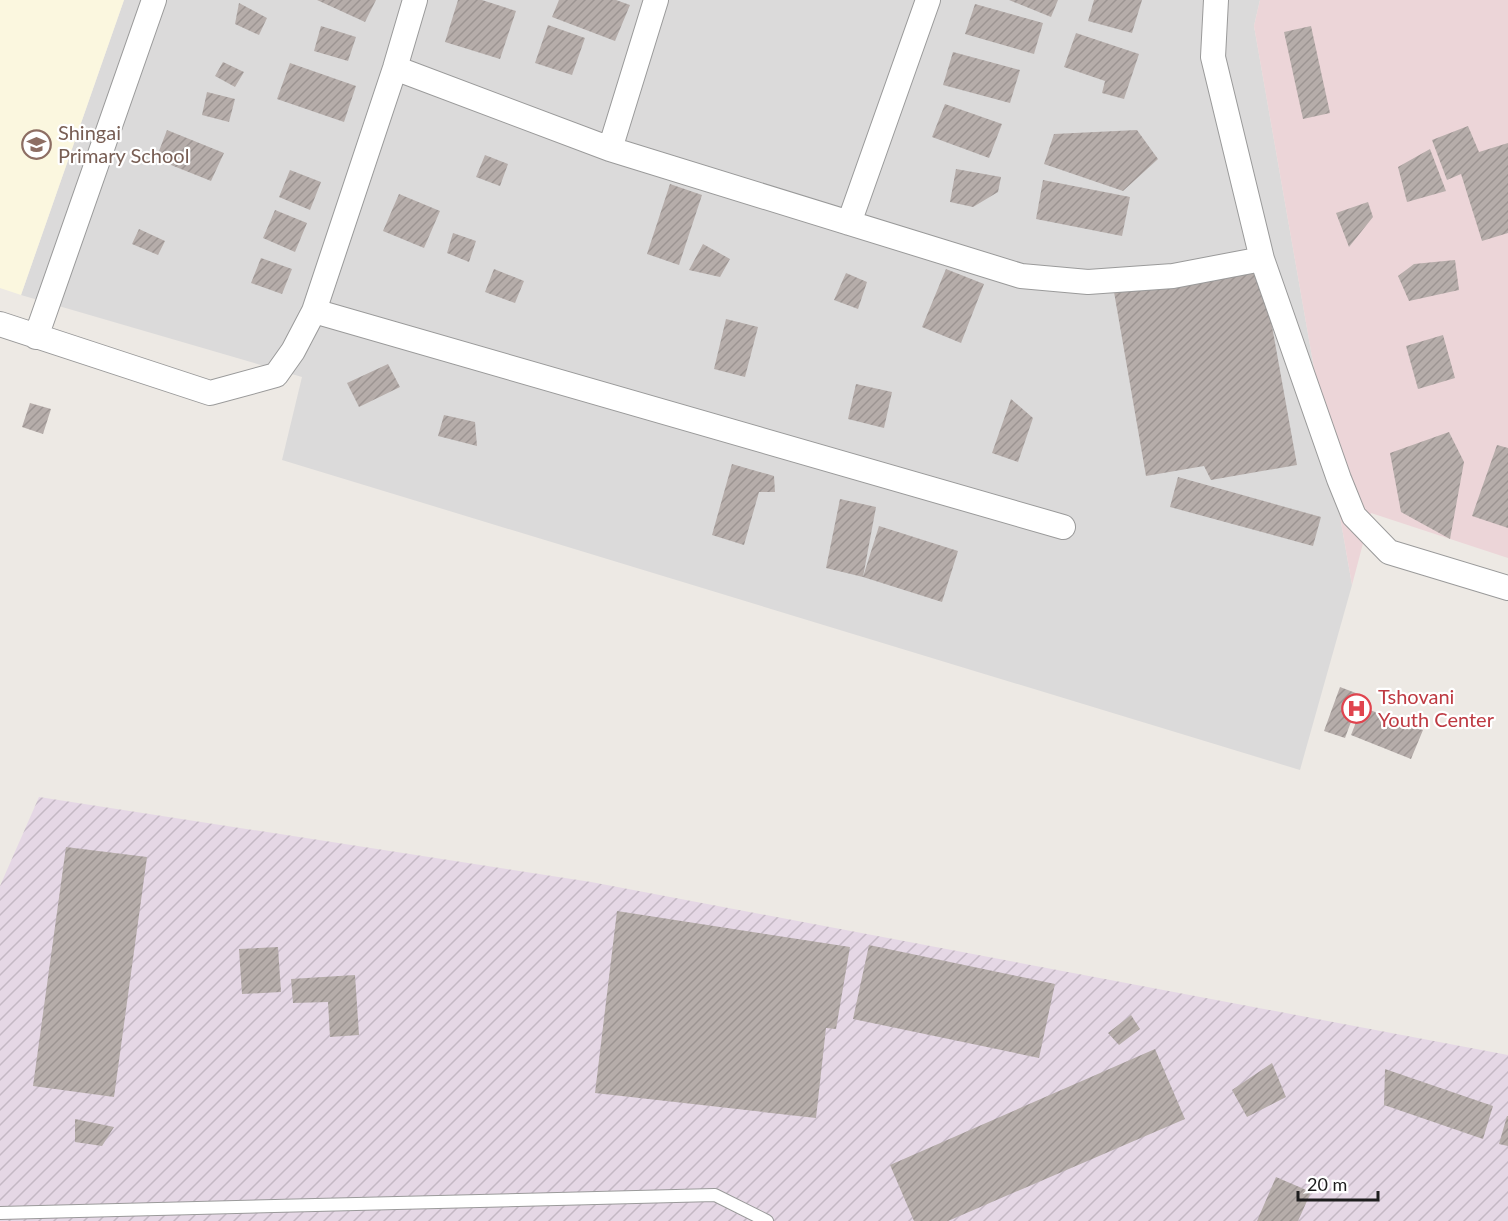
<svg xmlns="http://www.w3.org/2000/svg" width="1508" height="1221" font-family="Lato,sans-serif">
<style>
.residential{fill:#dbdada}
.commercial{fill:#ecd5d8}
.industrial{fill:url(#industrial-furrows)}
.education{fill:#fbf7df}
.building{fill:url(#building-hatch)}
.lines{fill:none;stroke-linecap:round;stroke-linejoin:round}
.lane-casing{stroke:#9a9a9a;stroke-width:14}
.street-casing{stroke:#9a9a9a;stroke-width:26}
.lane{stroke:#fff;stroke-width:12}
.street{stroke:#fff;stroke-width:24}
.labels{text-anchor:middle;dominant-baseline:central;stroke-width:4.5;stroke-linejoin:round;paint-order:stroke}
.education-label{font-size:20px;fill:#785e54;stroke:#fff;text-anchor:start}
.health-label{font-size:20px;fill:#be3a42;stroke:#fff;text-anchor:start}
</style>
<defs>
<pattern id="industrial-furrows" width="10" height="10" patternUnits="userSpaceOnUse" patternTransform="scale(1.5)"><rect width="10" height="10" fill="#e5d7e5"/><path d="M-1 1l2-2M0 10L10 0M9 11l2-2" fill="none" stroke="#c4b8c4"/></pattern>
<pattern id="building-hatch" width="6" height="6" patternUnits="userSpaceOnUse" patternTransform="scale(1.5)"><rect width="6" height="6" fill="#b6adaa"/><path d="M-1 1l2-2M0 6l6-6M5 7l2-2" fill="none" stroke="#9c9492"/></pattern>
</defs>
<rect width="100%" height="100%" fill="#ede9e4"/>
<path class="residential" d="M124 0H1260L1254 26 1352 585 1300 770 282 460 302 377 21 295Z"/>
<path class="commercial" d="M1260 0H1508V558L1371 513 1352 585 1254 26Z"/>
<path class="industrial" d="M39 797 591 882 1508 1055V1221H0V886Z"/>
<path class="education" d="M0 0H124L21 295 0 288Z"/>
<path class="building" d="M317 0H376L365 22Z
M458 0H482L516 11 500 59 445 42Z
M559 0H616L630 5 615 41 552 17Z
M1009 0H1058L1051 17Z
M1094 0H1142L1132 33 1088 21Z
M239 3 267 18 259 35 235 24Z
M975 4 1043 23 1034 54 965 34Z
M548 25 585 38 572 75 535 63Z
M321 26 356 37 348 61 314 51Z
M1311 26 1330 113 1303 119 1284 32Z
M1076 33 1139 54 1124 99 1102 93 1105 81 1064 67Z
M953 52 1020 70 1010 103 943 85Z
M223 62 244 72 235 87 215 76Z
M290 63 356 86 344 122 277 99Z
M207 92 235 99 229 122 202 115Z
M945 104 1002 124 989 158 932 137Z
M1468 126 1479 152 1508 143V233L1482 241 1461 174 1447 180 1432 140Z
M167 130 224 153 211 181 156 159Z
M1137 130 1158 159 1123 191 1044 164 1054 134Z
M1430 149 1446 191 1407 202 1398 167Z
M485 155 508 164 500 186 476 177Z
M956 169 1001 177 998 192 973 207 950 202Z
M290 170 321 182 310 210 279 197Z
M1043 180 1130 197 1122 236 1036 219Z
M670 184 702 195 679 265 647 254Z
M399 194 440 211 424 248 383 231Z
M1368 202 1373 217 1349 247 1336 213Z
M275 210 307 223 295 252 263 238Z
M139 229 165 241 158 255 132 244Z
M453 233 476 241 469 262 447 253Z
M703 244 730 259 720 277 689 270Z
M261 258 292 269 282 294 251 283Z
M1455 260 1459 290 1409 301 1398 276 1414 264Z
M1261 265 1297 465 1211 480 1204 466 1146 476 1114 292Z
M494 269 524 281 515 303 485 292Z
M946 269 984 284 961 343 922 327Z
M846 273 867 282 858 309 834 300Z
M726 319 758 327 745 377 714 369Z
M1443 335 1455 378 1418 389 1406 346Z
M388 364 400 387 359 407 347 383Z
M856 384 892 392 884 428 848 419Z
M1011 399 1033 418 1018 462 992 453Z
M30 403 51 409 43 434 22 427Z
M444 415 475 422 477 446 438 436Z
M1449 432 1464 462 1450 539 1401 512 1390 453Z
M1497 445 1508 448V528L1472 516Z
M732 464 774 476 775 492H759L744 545 712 535Z
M1178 477 1321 517 1313 546 1170 507Z
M840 499 876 507 863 577 826 568Z
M879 526 958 551 942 602 863 577Z
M1340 687 1361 695 1345 738 1324 731Z
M1362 707 1423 730 1411 759 1351 735Z
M66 847 147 857 114 1097 33 1086Z
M617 911 850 947 836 1029 826 1028 816 1118 595 1093Z
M869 945 1055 984 1039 1058 853 1019Z
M278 947 281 992 242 994 239 949Z
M355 975 359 1035 330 1037 328 1002 293 1003 291 979Z
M1131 1015 1140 1029 1119 1045 1108 1033Z
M1155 1049 1185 1119 948 1221H914L890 1165Z
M1272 1063 1286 1097 1247 1117 1232 1090Z
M1385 1069 1493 1106 1483 1139 1384 1105Z
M1507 1116H1508V1146L1499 1144Z
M75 1119 114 1127 102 1146 75 1142Z
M1276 1177 1311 1192 1298 1221H1257Z"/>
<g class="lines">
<defs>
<path id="lane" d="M0 1213 715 1195 767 1221"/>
<path id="street" d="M1216 0 1213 57 1262 259 1339 479 1354 516 1389 552 1508 588
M395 68 610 149 1021 276 1088 282 1173 276 1262 259
M610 149 656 0
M849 223 928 0
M314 311 1063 527
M0 324 210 393 276 375 293 351 314 311 395 68 415 0
M36 337 154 0"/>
</defs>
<use href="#lane" class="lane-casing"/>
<use href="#street" class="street-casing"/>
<use href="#lane" class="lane"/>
<use href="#street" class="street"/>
</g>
<defs>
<symbol id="school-ring" viewBox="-11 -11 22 22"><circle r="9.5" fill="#fff" stroke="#8d6e63" stroke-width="1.5"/><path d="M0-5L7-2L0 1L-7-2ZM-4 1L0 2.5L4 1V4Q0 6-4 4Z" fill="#8d6e63"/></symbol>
<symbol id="hospital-ring" viewBox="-11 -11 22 22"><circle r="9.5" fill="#fff" stroke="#e0444e" stroke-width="1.5"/><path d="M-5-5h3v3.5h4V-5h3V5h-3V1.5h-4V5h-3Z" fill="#e0444e"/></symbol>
</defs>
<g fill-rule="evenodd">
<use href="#school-ring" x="20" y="128" width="33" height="33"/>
<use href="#hospital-ring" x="1340" y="692" width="33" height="33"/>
</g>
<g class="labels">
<g class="education-label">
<text x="58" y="132">Shingai<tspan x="58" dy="23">Primary School</tspan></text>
</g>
<g class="health-label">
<text x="1378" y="696">Tshovani<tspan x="1378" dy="23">Youth Center</tspan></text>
</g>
</g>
<path d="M1298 1191v9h80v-9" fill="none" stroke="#1d1d1d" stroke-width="3"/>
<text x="1307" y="1191" font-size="18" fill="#1d1d1d" stroke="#ffffff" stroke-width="4.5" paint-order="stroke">20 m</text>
</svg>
